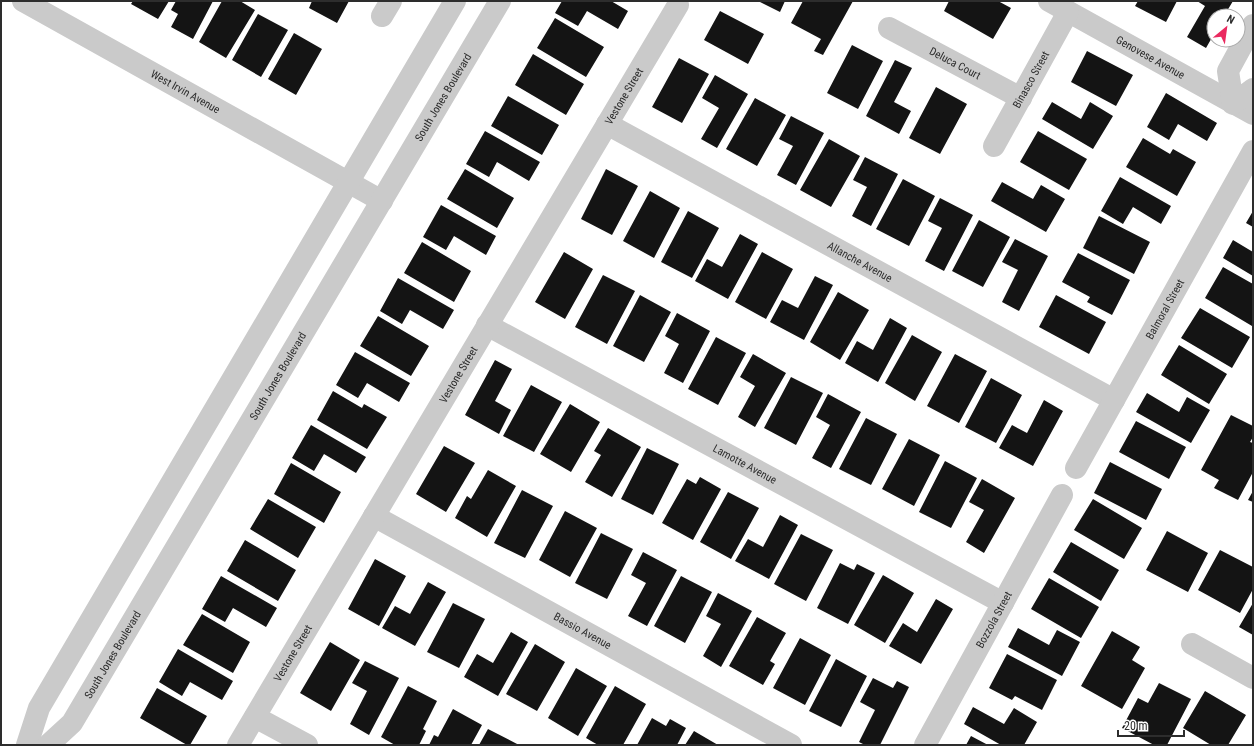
<svg xmlns="http://www.w3.org/2000/svg" width="1254" height="746" font-family="'Roboto Condensed',sans-serif">
<style>
.building{fill:#141414}
.lines{fill:none;stroke-linecap:round;stroke-linejoin:round}
.minor{stroke:#cacaca;stroke-width:22}
.labels{text-anchor:middle;dominant-baseline:central;stroke-width:4;stroke-linejoin:round;paint-order:stroke}
.street-label{font-size:11px;fill:#2d2d2d;stroke:#fff}
</style>
<rect width="100%" height="100%" fill="#fff"/>
<path class="building" d="M133 1H169L158 19 131 4Z
M176 1H213L193 39 171 27 178 14 171 10Z
M222 1H240L255 10 226 58 199 42Z
M312 1H349L337 23 309 8Z
M562 1H611L628 11 618 29 587 11 578 26 555 13Z
M758 1H785L780 12Z
M803 1H853L823 55 814 51 821 39 791 23Z
M949 1H998L1011 8 993 39 944 11Z
M1138 1H1177L1166 22 1135 6Z
M1197 1H1233L1224 16H1214V34L1206 48 1187 37 1205 6Z
M720 11 764 34 748 64 704 40Z
M258 14 288 30 261 77 232 60Z
M555 18 604 47 586 77 537 48Z
M294 33 322 49 296 95 268 79Z
M852 45 883 61 858 109 827 93Z
M1087 51 1133 75 1116 106 1071 82Z
M533 54 584 84 566 115 515 85Z
M679 58 709 74 682 123 652 107Z
M895 60 912 68 894 102 911 111 899 134 866 116Z
M715 75 748 94 717 148 701 139 719 108 702 98Z
M936 87 967 104 940 154 909 138Z
M1166 93 1217 123 1207 141 1178 124 1169 140 1147 127Z
M508 96 559 125 542 155 491 126Z
M755 98 786 115 757 166 726 149Z
M1052 102 1081 119 1090 102 1113 116 1093 149 1042 119Z
M791 116 824 133 796 185 777 175 793 146 779 139Z
M485 131 540 162 529 181 497 162 489 177 466 164Z
M1038 131 1087 159 1069 190 1020 162Z
M1143 138 1170 154 1173 149 1196 162 1177 196 1126 167Z
M829 139 860 156 831 207 800 190Z
M865 157 898 174 871 226 852 216 867 187 853 180Z
M465 169 514 198 497 228 447 199Z
M606 169 638 186 612 235 581 219Z
M1120 177 1171 206 1161 224 1133 207 1123 224 1101 211Z
M903 179 935 196 909 246 876 229Z
M1002 182 1033 199 1041 185 1065 199 1046 232 991 201Z
M650 191 680 208 654 258 623 241Z
M940 198 973 215 944 271 925 261 942 228 928 221Z
M441 205 496 236 486 255 454 236 446 250 423 237Z
M688 211 719 228 692 278 661 262Z
M1253 211V227L1246 223Z
M1099 216 1150 242 1134 274 1083 248Z
M979 220 1010 237 983 287 952 271Z
M740 234 758 244 728 299 695 281 707 259 722 267Z
M1015 239 1048 256 1019 311 1002 302 1018 270 1002 262Z
M1233 240 1253 252V276L1223 258Z
M422 242 471 271 454 302 404 273Z
M564 252 593 269 565 319 535 302Z
M762 252 793 269 766 319 735 302Z
M1078 253 1130 280 1112 315 1087 302 1090 297 1062 282Z
M1223 267 1253 284 1252 326 1205 298Z
M603 275 635 291 607 344 575 327Z
M815 276 833 285 804 340 770 322 782 300 798 308Z
M398 278 454 310 443 329 410 310 402 324 380 311Z
M838 292 869 310 840 360 810 342Z
M640 295 671 312 644 362 613 346Z
M1056 295 1106 322 1089 354 1039 327Z
M1200 308 1250 337 1232 368 1181 338Z
M677 313 710 331 683 383 664 373 679 344 665 336Z
M378 316 429 346 411 376 360 346Z
M890 318 907 328 878 382 845 363 857 341 873 350Z
M912 335 942 352 915 401 885 383Z
M716 337 746 353 718 405 688 389Z
M1179 345 1227 374 1209 404 1161 375Z
M355 352 410 383 399 402 367 383 358 398 336 385Z
M753 354 786 373 755 427 738 417 755 386 740 377Z
M955 354 987 371 959 423 927 406Z
M495 360 512 369 495 401 511 410 499 434 465 415Z
M791 377 823 393 796 445 764 428Z
M991 378 1022 395 996 443 965 427Z
M531 385 562 402 534 452 503 436Z
M333 391 362 408 364 404 387 417 367 449 317 420Z
M1147 393 1179 412 1187 397 1210 410 1191 443 1136 412Z
M828 394 861 412 831 468 812 458 830 425 816 417Z
M1044 400 1063 411 1033 466 999 448 1012 425 1027 433Z
M570 404 600 422 571 472 540 454Z
M1231 415 1253 426V437L1250 442 1253 443V472L1238 500 1214 488 1219 480 1201 470Z
M866 418 897 434 871 485 839 469Z
M1136 421 1186 447 1169 479 1119 452Z
M311 425 366 457 356 473 324 454 314 471 292 458Z
M608 428 641 447 612 497 585 482 601 455 594 451Z
M909 439 940 455 914 506 882 489Z
M444 446 475 463 446 512 416 494Z
M647 448 679 464 653 515 621 499Z
M945 461 977 478 951 528 919 512Z
M1110 462 1162 489 1146 520 1094 493Z
M291 463 341 492 324 523 274 494Z
M488 470 516 486 487 537 455 518 467 496 471 499Z
M700 477 721 489 693 540 662 523 687 479 696 484Z
M982 479 1015 498 984 553 966 542 984 510 969 502Z
M522 490 553 506 525 558 494 543Z
M1253 491V502L1248 500Z
M728 492 759 508 731 559 700 542Z
M268 499 316 527 298 558 250 529Z
M1093 499 1142 528 1124 559 1074 530Z
M565 511 597 528 570 577 539 560Z
M780 515 798 525 769 579 735 561 748 539 763 547Z
M1167 531 1208 553 1188 592 1146 570Z
M601 533 633 549 607 599 575 583Z
M801 534 833 550 806 601 774 584Z
M245 540 296 570 278 601 227 571Z
M1071 542 1119 570 1101 601 1053 572Z
M1220 550 1253 567V589L1240 613 1198 590Z
M643 552 677 570 647 626 628 616 646 583 631 575Z
M375 559 406 576 379 626 348 609Z
M840 563 854 570 857 564 875 573 848 624 817 608Z
M883 575 914 593 885 643 854 625Z
M221 576 277 608 266 627 233 608 225 622 202 609Z
M681 576 712 592 685 643 654 626Z
M1049 578 1099 607 1081 638 1031 609Z
M428 582 446 592 415 646 382 628 395 606 410 614Z
M718 593 752 611 721 667 703 656 721 624 706 616Z
M936 599 953 609 921 664 889 646 903 623 917 632Z
M453 603 485 619 459 668 427 652Z
M1253 603V635L1239 627Z
M202 614 250 642 233 673 183 645Z
M757 617 786 633 770 661 775 664 763 685 729 666Z
M1018 628 1049 645 1057 630 1080 642 1062 676 1008 647Z
M1112 631 1140 647 1132 660 1145 668 1122 709 1081 686Z
M511 632 528 642 498 696 464 677 477 654 493 663Z
M800 638 831 655 805 705 773 688Z
M330 642 360 660 331 711 300 693Z
M535 644 565 662 537 711 506 694Z
M178 649 233 681 222 700 190 682 182 696 159 682Z
M1007 654 1057 680 1042 710 1015 696 1012 700 989 688Z
M836 659 867 676 841 727 809 711Z
M365 661 399 678 369 735 350 724 367 691 352 683Z
M576 668 607 686 578 736 548 718Z
M873 678 893 688 897 681 909 687 880 745H865L859 742 875 710 860 702Z
M1159 683 1191 699 1167 745H1154L1122 728 1138 698 1148 703Z
M408 686 437 701 423 729 426 731 419 745H395L381 737Z
M615 686 646 704 623 745H598L586 738Z
M157 688 207 716 190 745H187L140 718Z
M1205 691 1246 715 1228 745H1211L1183 728Z
M973 707 1004 724 1014 708 1037 722 1024 745H1001L964 724Z
M453 709 482 725 471 745H429L434 735 438 737Z
M652 718 666 726 670 719 686 728 677 745H637Z
M488 729 519 745H479Z
M694 731 718 745H685Z
M971 736 988 745H966Z"/>
<g class="lines">
<g class="minor">
<path id="s1" d="M23 1 382 201"/>
<path id="s2" d="M1049 1 1253 114"/>
<path d="M382 16 391 1"/>
<path d="M1253 25 1228 71 1233 104 1253 89"/>
<path id="s3" d="M889 28 1021 98"/>
<path id="s4" d="M607 124 1114 400"/>
<path id="s5" d="M994 146 1068 12"/>
<path id="s6" d="M487 325 1003 603"/>
<path id="s7" d="M1076 468 1253 151"/>
<path id="s8" d="M374 516 791 745"/>
<path d="M1192 644 1253 678"/>
<path d="M255 717 307 745"/>
<path d="M27 745 39 708 455 1"/>
<path id="s9" d="M48 745 72 723 500 1"/>
<path id="s10" d="M238 745 678 5"/>
<path id="s11" d="M925 745 1062 495"/>
</g>
</g>
<g class="labels">
<g class="street-label">
<text stroke="none"><textPath href="#s2" startOffset="116">Genovese Avenue</textPath></text>
<text stroke="none"><textPath href="#s3" startOffset="75">Deluca Court</textPath></text>
<text stroke="none"><textPath href="#s5" startOffset="76">Binasco Street</textPath></text>
<text stroke="none"><textPath href="#s1" startOffset="186">West Irvin Avenue</textPath></text>
<text stroke="none"><textPath href="#s10" startOffset="755">Vestone Street</textPath></text>
<text stroke="none"><textPath href="#s9" startOffset="760">South Jones Boulevard</textPath></text>
<text stroke="none"><textPath href="#s4" startOffset="288">Allanche Avenue</textPath></text>
<text stroke="none"><textPath href="#s7" startOffset="182">Balmoral Street</textPath></text>
<text stroke="none"><textPath href="#s10" startOffset="431">Vestone Street</textPath></text>
<text stroke="none"><textPath href="#s9" startOffset="436">South Jones Boulevard</textPath></text>
<text stroke="none"><textPath href="#s6" startOffset="293">Lamotte Avenue</textPath></text>
<text stroke="none"><textPath href="#s11" startOffset="143">Bozzola Street</textPath></text>
<text stroke="none"><textPath href="#s8" startOffset="238">Bassio Avenue</textPath></text>
<text stroke="none"><textPath href="#s10" startOffset="107">Vestone Street</textPath></text>
<text stroke="none"><textPath href="#s9" startOffset="112">South Jones Boulevard</textPath></text>
</g>
</g>
<rect width="1254" height="746" fill="none" stroke="#2d2d2d" stroke-width="4"/>
<g transform="translate(1226 28) rotate(29)"><circle r="19" fill="#ffffff" stroke="#ababab"/>
<path d="M0-3L7 15L0 10L-7 15Z" fill="#ea2a60"/>
<text y="-6" font-size="11" font-weight="bold" text-anchor="middle" fill="#2d2d2d">N</text>
</g>
<path d="M1118 730v6h66v-6" fill="none" stroke="#2d2d2d" stroke-width="2"/>
<text x="1124" y="730" font-size="12" fill="#2d2d2d" stroke="#ffffff" stroke-width="3" paint-order="stroke">20 m</text>
</svg>
